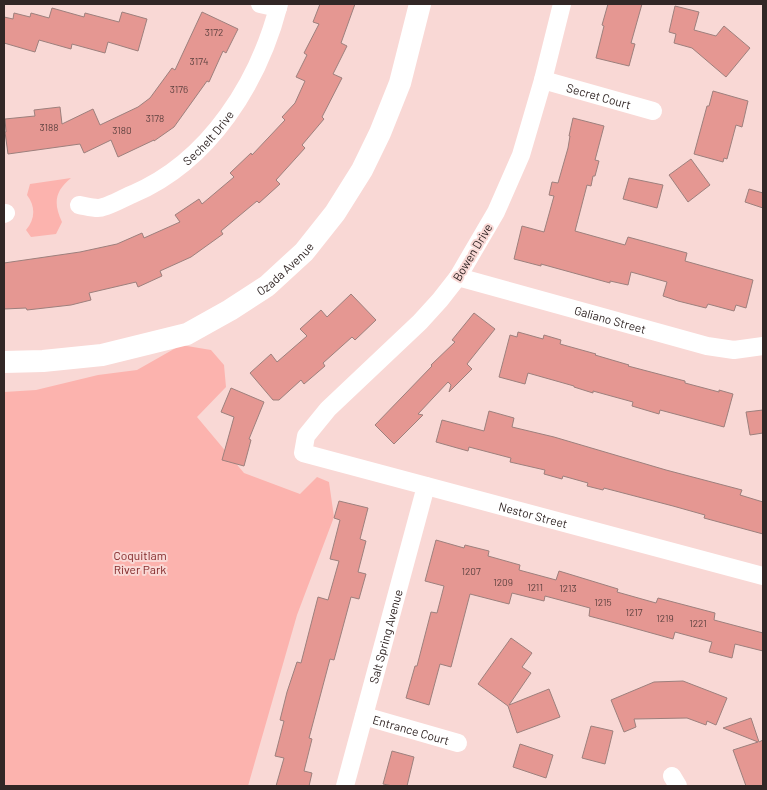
<svg xmlns="http://www.w3.org/2000/svg" width="767" height="790" font-family="Barlow,sans-serif">
<style>
.green{fill:#fcb3ae}
.building{fill:#e59792;stroke:#9d807d}
.lines{fill:none;stroke-linecap:round;stroke-linejoin:round}
.minor{stroke:#fff;stroke-width:18}
.tertiary{stroke:#fff;stroke-width:22}
.labels{text-anchor:middle;dominant-baseline:central;stroke-width:4;stroke-linejoin:round;paint-order:stroke}
.number-label{font-size:10px;fill:#5f4341}
.street-label{font-size:12px;fill:#322726;stroke:#f9d8d5}
.park-label{font-size:12px;fill:#822829;stroke:#f9d8d5}
</style>
<rect width="100%" height="100%" fill="#f9d8d5"/>
<path class="green" d="M71 178C55 191 53 203 62 222L56 234 31 237 26 230C35 219 36 207 27 195L30 184Z
M181 345 211 350 224 365 226 387 197 417 244 473 300 494 317 477 329 482 334 517 297 615 248 786H4V392L36 390 98 375 137 370Z"/>
<path class="building" d="M320 4H355L341 43 347 46 333 74 342 78 322 117 324 119 302 145 305 148 276 180 280 184 259 203 257 201 221 231 223 234 191 257 160 271 162 276 138 287 136 282 89 293 91 300 71 305 27 310 26 308 4 309V263L80 252 117 244 142 233 144 238 180 222 175 215 199 199 202 204 234 177 230 173 251 153 252 155 285 120 282 117 295 103 305 81 296 77 307 55 304 53 319 24 313 22Z
M608 4H642L631 43 635 44 629 66 596 58 604 26 602 25Z
M675 6 699 12 694 30 716 36 724 26 750 48 726 77 692 48 674 43 676 34 669 32Z
M52 8 84 17 85 13 119 22 122 12 147 19 138 51 108 42 105 53 72 44 71 49 39 40 35 52 4 43V17L13 19 14 13 30 17 31 13 49 18Z
M202 12 238 29 226 53 223 51 209 82 207 81 174 127 154 141V140L118 157 111 140 84 153 80 144 8 154 5 132H6L5 119 35 116 34 110 60 107 62 124 93 109 100 125 138 107 150 98 172 68 175 70Z
M713 91 748 101 742 127 736 125 727 159 724 158 723 162 694 154 707 106H709Z
M573 118 604 126 595 160 599 161 595 176H593L591 186 587 185 575 231 625 245 628 237 687 253 685 261 753 280 746 308 736 305 734 311 708 304 706 308 678 301 663 296 667 282 631 272 628 285 610 281V283L541 264V266L514 259 522 226 544 232 554 196 549 195 552 182 558 183 568 148 570 136H569Z
M691 159 710 185 688 202 669 175Z
M629 178 663 185 657 208 623 199Z
M749 189 763 193V208L745 202Z
M351 294 376 320 355 340 352 337 323 363 325 366 304 384 301 380 279 400H273L250 373 271 354 277 362 307 336 300 329 321 310 327 317Z
M474 313 495 329 467 364 472 369 449 392 451 385 448 382 418 414 423 415 394 444 375 425 432 366 431 365 455 342 452 340Z
M518 332 543 339 544 335 561 340 560 344 596 354 595 355 629 365 628 366 685 381V383L719 392V390L733 394 724 427 660 410 659 414 632 406 633 402 593 391V393L574 387V386L528 373 525 384 499 377 510 335 517 337Z
M231 388 264 402 249 439 251 440 244 466 222 460 234 417 221 412Z
M763 410V433L750 435 746 412Z
M489 411 514 418 512 427 554 437 666 470 742 490 740 495 763 502V534L704 518 705 515 673 506 604 488 603 490 587 486 588 483 563 476 562 479 544 474 545 470 510 462 511 458 469 447 468 451 436 442 442 420 484 431Z
M339 501 368 508 360 539 366 541 358 572 366 574 359 599 351 597 334 660 330 659 309 738 312 739 304 771 312 773 309 786H276L284 758 275 756 284 721 280 720 287 692 297 662 301 663 318 597 328 600 339 561 330 559 340 520 334 518Z
M436 540 464 548 465 545 489 551 488 556 520 565 519 570 556 580 559 571 618 589 617 592 656 603 658 598 715 613 714 620 763 633V651L735 644 732 658 709 652 712 642 675 632 673 639 619 624 589 616 590 608 545 596 544 601 512 593 509 604 470 594 451 667 440 664 429 705 406 698 415 666H417L431 612 437 613 444 586 425 581Z
M511 638 532 653 522 667 531 673 509 705 549 689 560 717 517 733 508 706 478 684Z
M683 681 727 698 716 725 707 721 706 725 687 718 634 719 636 727 624 732 611 700 654 682Z
M751 718 759 742 763 740V786H746L733 750 758 742 723 728Z
M591 726 613 731 605 764 582 758Z
M520 744 553 755 546 778 513 767Z
M392 751 414 757 407 786H393L383 784Z"/>
<g class="lines">
<g class="minor">
<path d="M260 4 278 8"/>
<path id="s1" d="M562 4 543 80 521 155 496 212 458 277 440 300 420 322 328 409 306 436 303 453 763 576"/>
<path id="s2" d="M543 80 653 111"/>
<path id="s3" d="M79 205C85 206 92 208 98 208 107 208 125 197 133 194 210 161 259 82 279 4"/>
<path d="M4 214 6 213"/>
<path id="s4" d="M458 277 707 346 734 350 763 346"/>
<path id="s5" d="M364 716 458 743"/>
<path d="M672 776 678 786"/>
<path id="s6" d="M345 786 426 486"/>
</g>
<path class="tertiary" id="s7" d="M4 362 43 361 102 355 187 334 230 310 267 286 304 252 335 213 362 170 380 133 400 83 420 4"/>
</g>
<g class="labels">
<g class="number-label">
<text x="214" y="32">3172</text>
<text x="199" y="61">3174</text>
<text x="179" y="89">3176</text>
<text x="155" y="118">3178</text>
<text x="49" y="127">3188</text>
<text x="122" y="130">3180</text>
<text x="471" y="571">1207</text>
<text x="503" y="582">1209</text>
<text x="535" y="587">1211</text>
<text x="568" y="588">1213</text>
<text x="603" y="602">1215</text>
<text x="634" y="612">1217</text>
<text x="665" y="618">1219</text>
<text x="698" y="623">1221</text>
</g>
<g class="street-label">
<text stroke="none"><textPath href="#s2" startOffset="58">Secret Court</textPath></text>
<text stroke="none"><textPath href="#s3" startOffset="152">Sechelt Drive</textPath></text>
<text transform="translate(472 252) rotate(-59)">Bowen Drive</text>
<text stroke="none"><textPath href="#s7" startOffset="304">Ozada Avenue</textPath></text>
<text stroke="none"><textPath href="#s4" startOffset="158">Galiano Street</textPath></text>
<text stroke="none"><textPath href="#s1" startOffset="770">Nestor Street</textPath></text>
<text stroke="none"><textPath href="#s6" startOffset="155">Salt Spring Avenue</textPath></text>
<text stroke="none"><textPath href="#s5" startOffset="49">Entrance Court</textPath></text>
</g>
<g class="park-label">
<text x="140" y="555">Coquitlam<tspan x="140" dy="14">River Park</tspan></text>
</g>
</g>
<rect width="767" height="790" fill="none" stroke="#322726" stroke-width="10"/>
</svg>
